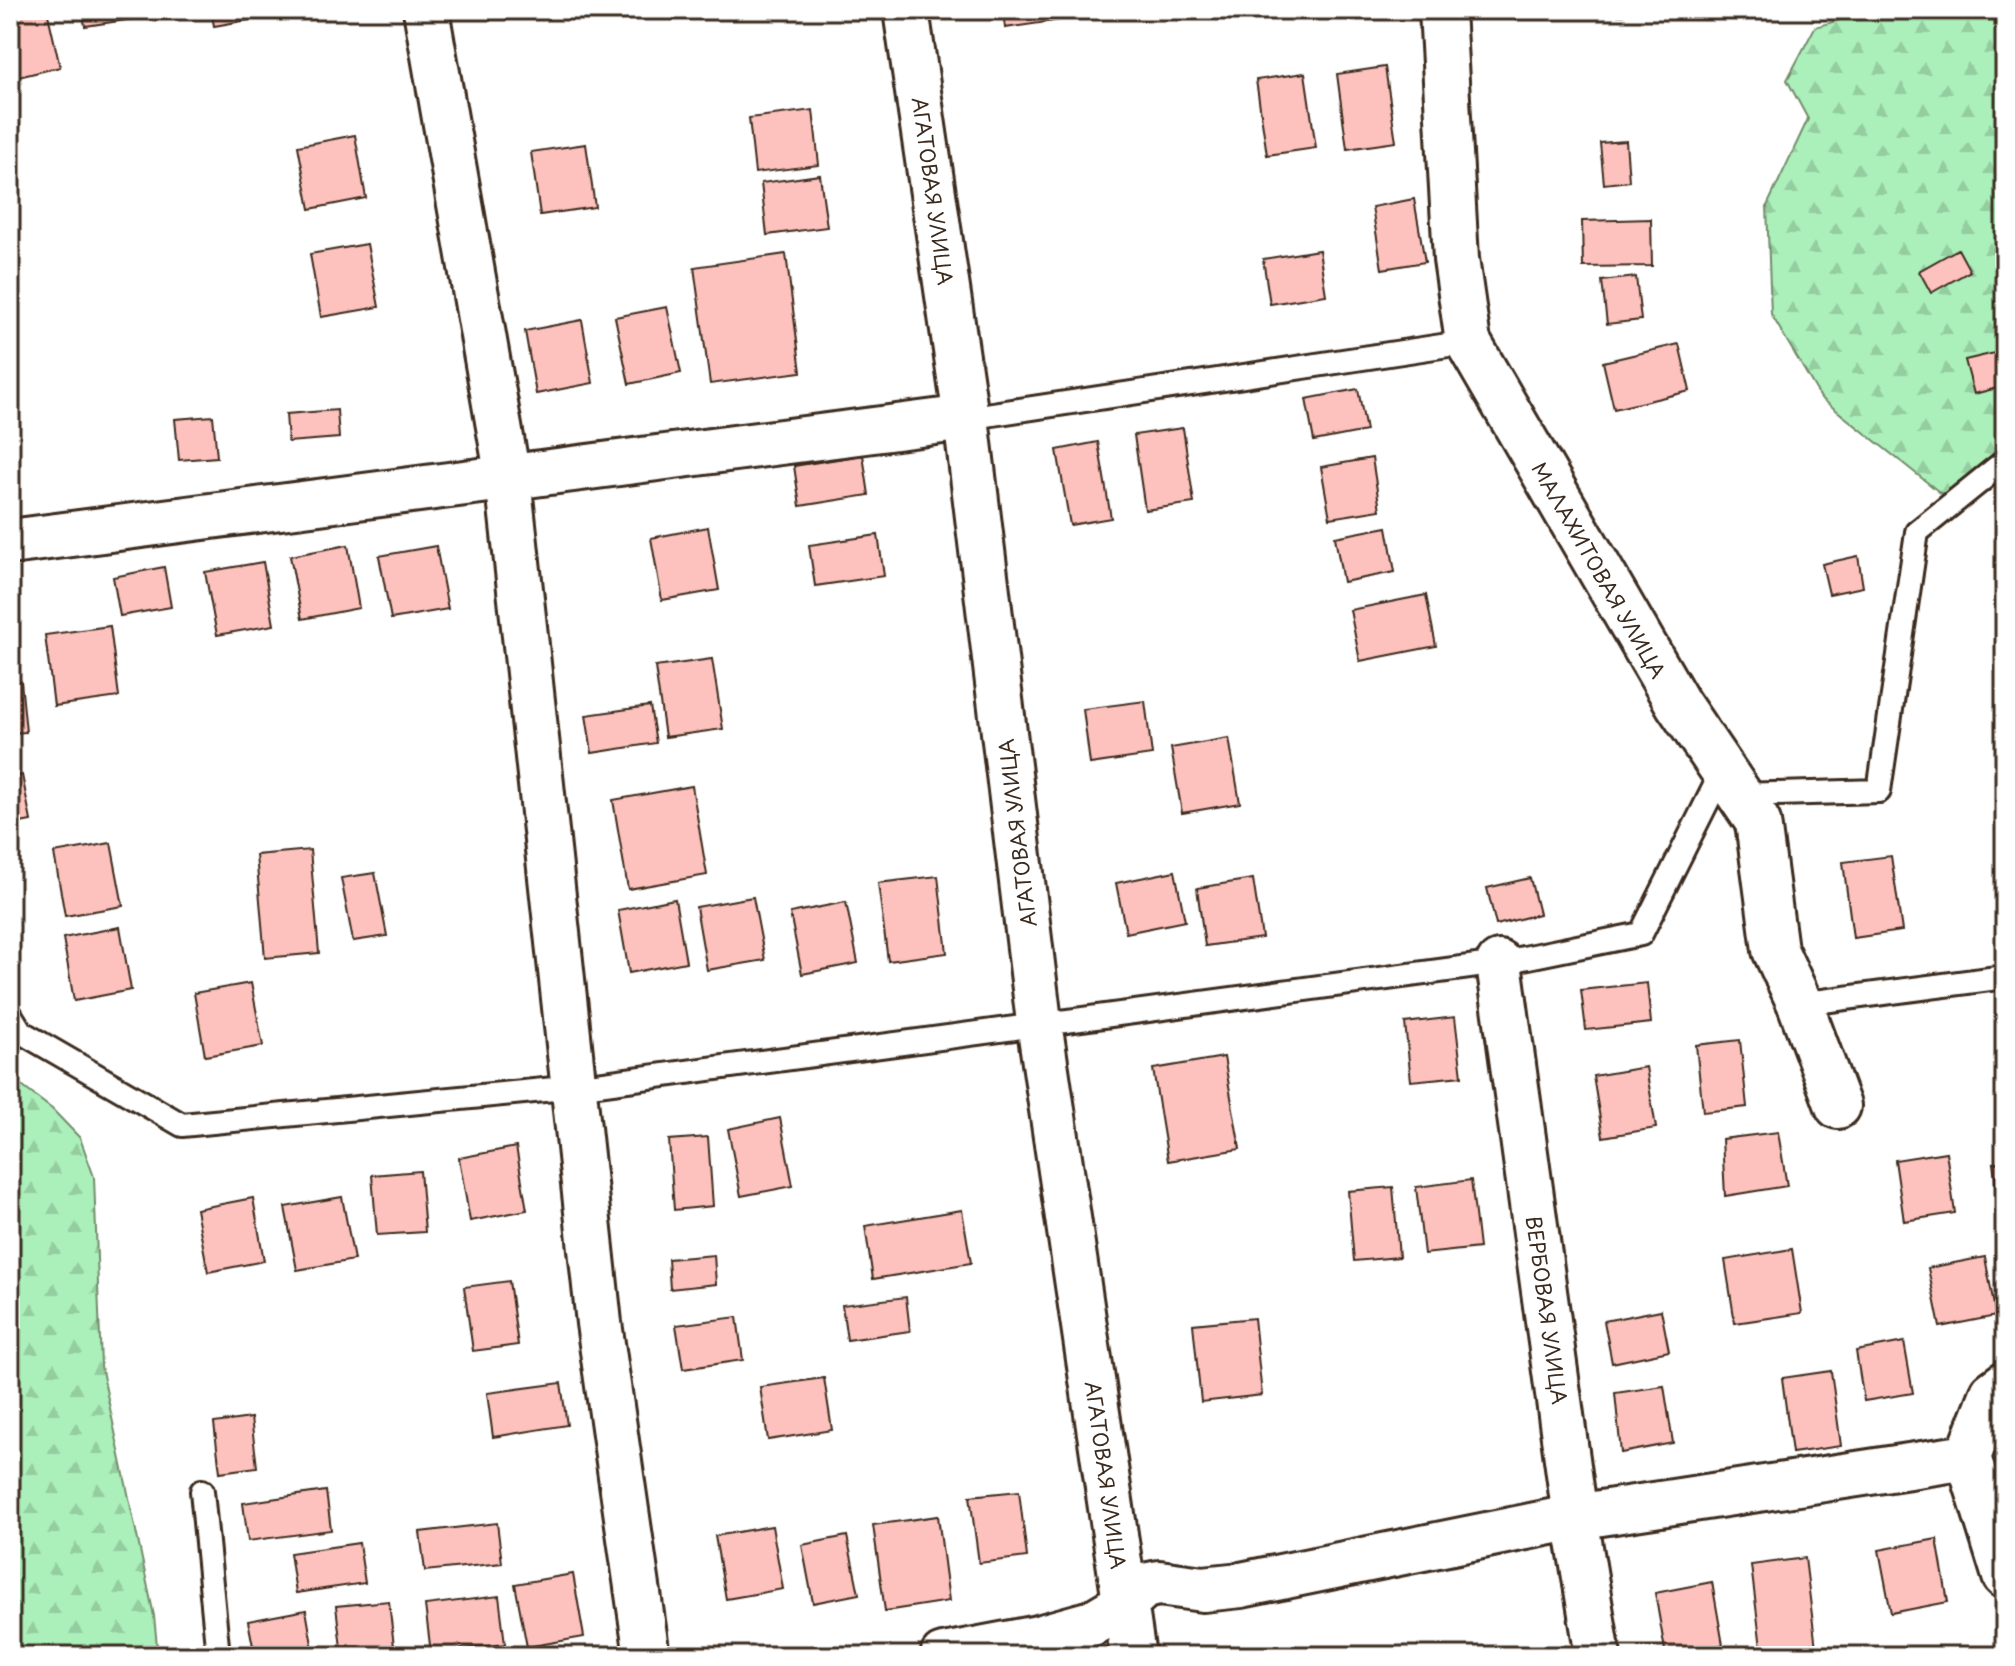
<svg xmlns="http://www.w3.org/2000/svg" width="2015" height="1666" font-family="'Playpen Sans',sans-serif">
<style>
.forest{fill:url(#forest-firs);stroke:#738c6c;stroke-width:2}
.building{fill:#fec2be;stroke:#3b2a1e;stroke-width:2}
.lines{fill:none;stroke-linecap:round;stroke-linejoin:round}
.lane-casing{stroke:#3b2a1e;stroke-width:28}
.street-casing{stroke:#3b2a1e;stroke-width:50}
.lane{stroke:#fff;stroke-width:22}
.street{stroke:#fff;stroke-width:44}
.labels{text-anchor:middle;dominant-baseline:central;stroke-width:8;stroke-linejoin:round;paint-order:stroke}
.street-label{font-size:20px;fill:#3b2a1e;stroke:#fff}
</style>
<defs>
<pattern id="forest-firs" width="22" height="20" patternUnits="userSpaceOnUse" patternTransform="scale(2)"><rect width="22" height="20" fill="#abefba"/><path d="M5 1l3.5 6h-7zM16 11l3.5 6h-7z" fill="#94cd9f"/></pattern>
</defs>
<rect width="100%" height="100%" fill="#fff"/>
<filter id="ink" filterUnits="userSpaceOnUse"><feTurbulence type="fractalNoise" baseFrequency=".0125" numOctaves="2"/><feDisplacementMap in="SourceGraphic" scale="16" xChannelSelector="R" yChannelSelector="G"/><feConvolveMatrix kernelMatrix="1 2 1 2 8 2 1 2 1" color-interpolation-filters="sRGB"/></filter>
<g filter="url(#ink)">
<path class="forest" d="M1874 10H2005V437L1993 458 1953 503 1821 398 1771 314 1767 206 1808 119 1787 80 1815 27Z
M10 1077 52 1109 80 1138 94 1177 101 1366 154 1616 158 1656H10Z"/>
<path class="building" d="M21 10H47L60 67 10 79V13Z
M82 10H146L147 17 85 26Z
M211 10H270L271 16 214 26Z
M1003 10H1059L1061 20 1005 28Z
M1567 10H1623V15L1567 14Z
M1385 67 1396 142 1347 149 1337 74Z
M1305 73 1316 148 1267 155 1256 80Z
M813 110 819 165 755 173 749 118Z
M355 135 366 198 310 209 298 146Z
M1626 141 1629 181 1604 184 1600 143Z
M586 144 595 207 540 215 531 152Z
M820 175 827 227 767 235 761 183Z
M1414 199 1425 262 1382 269 1372 207Z
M1651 219 1652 266 1583 267 1582 221Z
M367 244 379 307 321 317 310 254Z
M1958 249 1970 271 1931 293 1919 271Z
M1319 250 1326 295 1270 304 1263 259Z
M786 254 801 372 710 384 694 267Z
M1636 277 1641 320 1607 324 1602 281Z
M667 307 681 373 629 384 615 317Z
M582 320 593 383 536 394 525 331Z
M1679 344 1690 391 1614 409 1603 362Z
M1999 352 2005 386 1974 394 1965 360Z
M1358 389 1366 431 1314 441 1306 399Z
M337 410 339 438 288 442 286 414Z
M213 416 217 457 179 460 175 419Z
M1183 428 1194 503 1145 510 1134 435Z
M1098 442 1111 518 1070 525 1057 450Z
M863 455 869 495 800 506 794 466Z
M1372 458 1380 510 1330 518 1321 467Z
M708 527 719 590 662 600 651 538Z
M1387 527 1395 572 1343 582 1335 537Z
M878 535 884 576 815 586 809 545Z
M348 545 359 608 302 619 290 556Z
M436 546 448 609 391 619 379 556Z
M1858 556 1863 587 1829 594 1822 564Z
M263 562 274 625 217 635 205 572Z
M164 567 171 607 120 616 113 577Z
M1426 595 1436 646 1360 661 1350 610Z
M110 626 119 697 54 706 45 635Z
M712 659 723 729 665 737 655 667Z
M21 681 26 732 10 733V682Z
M1145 701 1152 755 1090 764 1083 709Z
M650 706 656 743 592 753 586 715Z
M1229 738 1240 803 1182 813 1171 748Z
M22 775 31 821 10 825V778Z
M692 786 707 875 628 889 613 800Z
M111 843 123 906 65 916 54 853Z
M310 850 319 953 265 958 256 855Z
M1891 856 1902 931 1853 938 1843 862Z
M1175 871 1185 921 1126 933 1116 883Z
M375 873 387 936 353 941 341 878Z
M938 876 947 953 888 961 878 883Z
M1530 878 1539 914 1496 925 1487 888Z
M1253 879 1262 938 1205 946 1197 888Z
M753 897 765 960 707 970 696 907Z
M675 899 686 962 629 973 618 910Z
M846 902 858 963 802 974 790 913Z
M120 927 131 990 74 1001 63 938Z
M251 983 263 1046 205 1056 194 993Z
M1647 983 1651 1023 1586 1030 1581 990Z
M1455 1017 1462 1076 1411 1081 1405 1023Z
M1740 1040 1747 1107 1703 1112 1696 1045Z
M1224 1057 1240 1149 1168 1161 1153 1069Z
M1646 1067 1656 1128 1603 1137 1593 1076Z
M780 1118 793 1186 741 1196 728 1129Z
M1778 1132 1787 1186 1725 1196 1722 1139Z
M708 1137 713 1206 674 1210 669 1140Z
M516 1147 527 1210 470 1221 459 1158Z
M1946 1152 1955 1213 1904 1221 1895 1160Z
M2005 1161V1212L2000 1213 1993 1163Z
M420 1171 425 1232 377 1235 372 1175Z
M1471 1180 1479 1248 1424 1254 1416 1187Z
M1393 1187 1399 1257 1354 1261 1348 1191Z
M342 1197 354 1260 297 1270 285 1207Z
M253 1198 264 1261 208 1272 196 1209Z
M962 1210 971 1263 873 1279 865 1226Z
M1792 1249 1802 1313 1735 1323 1725 1260Z
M714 1255 716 1284 670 1289 668 1259Z
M1985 1257 1996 1316 1940 1327 1928 1268Z
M509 1281 518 1345 473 1351 464 1287Z
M906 1297 910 1331 847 1340 842 1305Z
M1661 1310 1669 1351 1612 1363 1604 1321Z
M737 1317 743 1360 683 1369 676 1325Z
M1254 1318 1262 1395 1201 1402 1193 1324Z
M1904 1342 1913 1393 1864 1401 1856 1351Z
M1831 1371 1841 1446 1792 1453 1782 1378Z
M824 1378 832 1430 768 1440 760 1387Z
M561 1383 567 1425 493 1437 487 1393Z
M1664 1386 1673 1443 1621 1453 1615 1393Z
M251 1418 257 1467 220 1472 214 1423Z
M326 1491 331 1530 248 1541 243 1503Z
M1019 1491 1027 1557 979 1563 970 1496Z
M938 1516 949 1601 885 1611 873 1525Z
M497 1523 502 1563 425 1571 420 1532Z
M772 1526 783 1589 726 1599 715 1536Z
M847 1536 859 1594 813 1603 802 1545Z
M1937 1539 1948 1602 1891 1613 1879 1550Z
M359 1543 365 1583 296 1593 290 1553Z
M1805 1558 1817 1656H1762L1751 1565Z
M573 1574 584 1637 527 1647 515 1584Z
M1712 1582 1723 1645 1666 1656 1655 1593Z
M499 1596 505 1644 431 1653 425 1605Z
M389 1601 395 1656H342L336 1606Z
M306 1610 314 1656H255L248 1621Z"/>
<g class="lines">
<defs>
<path id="lane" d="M966 418 1468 342
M1740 795 1879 791 1917 532 2005 461
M1800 1004 2005 977
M10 1014 21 1032 182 1125 575 1087 1499 963 1641 934 1723 770
M202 1491 218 1656"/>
<path id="street" d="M426 10 508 478 599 1323 647 1656
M906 10 966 418 1039 1022 1133 1656
M1442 10 1456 259 1468 342 1678 704 1758 822 1775 950 1800 1004 1838 1106
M10 542 966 418
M1499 963 1575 1517 1598 1656
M1968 1457 2005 1576
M943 1656 1038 1638 1092 1623 1124 1604 1144 1586 1159 1583 1203 1589 1241 1585 1575 1517 1968 1457 1993 1393 2005 1384"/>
</defs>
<use href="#lane" class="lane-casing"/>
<use href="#street" class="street-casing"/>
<use href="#lane" class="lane"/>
<use href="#street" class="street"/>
</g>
</g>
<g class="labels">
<g class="street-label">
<text transform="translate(933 191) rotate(82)">АГАТОВАЯ УЛИЦА</text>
<text transform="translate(1599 570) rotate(60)">МАЛАХИТОВАЯ УЛИЦА</text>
<text transform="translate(1017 833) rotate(-97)">АГАТОВАЯ УЛИЦА</text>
<text transform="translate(1547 1310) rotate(82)">ВЕРБОВАЯ УЛИЦА</text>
<text transform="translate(1106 1475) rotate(82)">АГАТОВАЯ УЛИЦА</text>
</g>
</g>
<rect width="2015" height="1666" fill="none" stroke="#fff" stroke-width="40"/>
<rect x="20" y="20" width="1975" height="1626" fill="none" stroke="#3b2a1e" stroke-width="3" filter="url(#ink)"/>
</svg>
